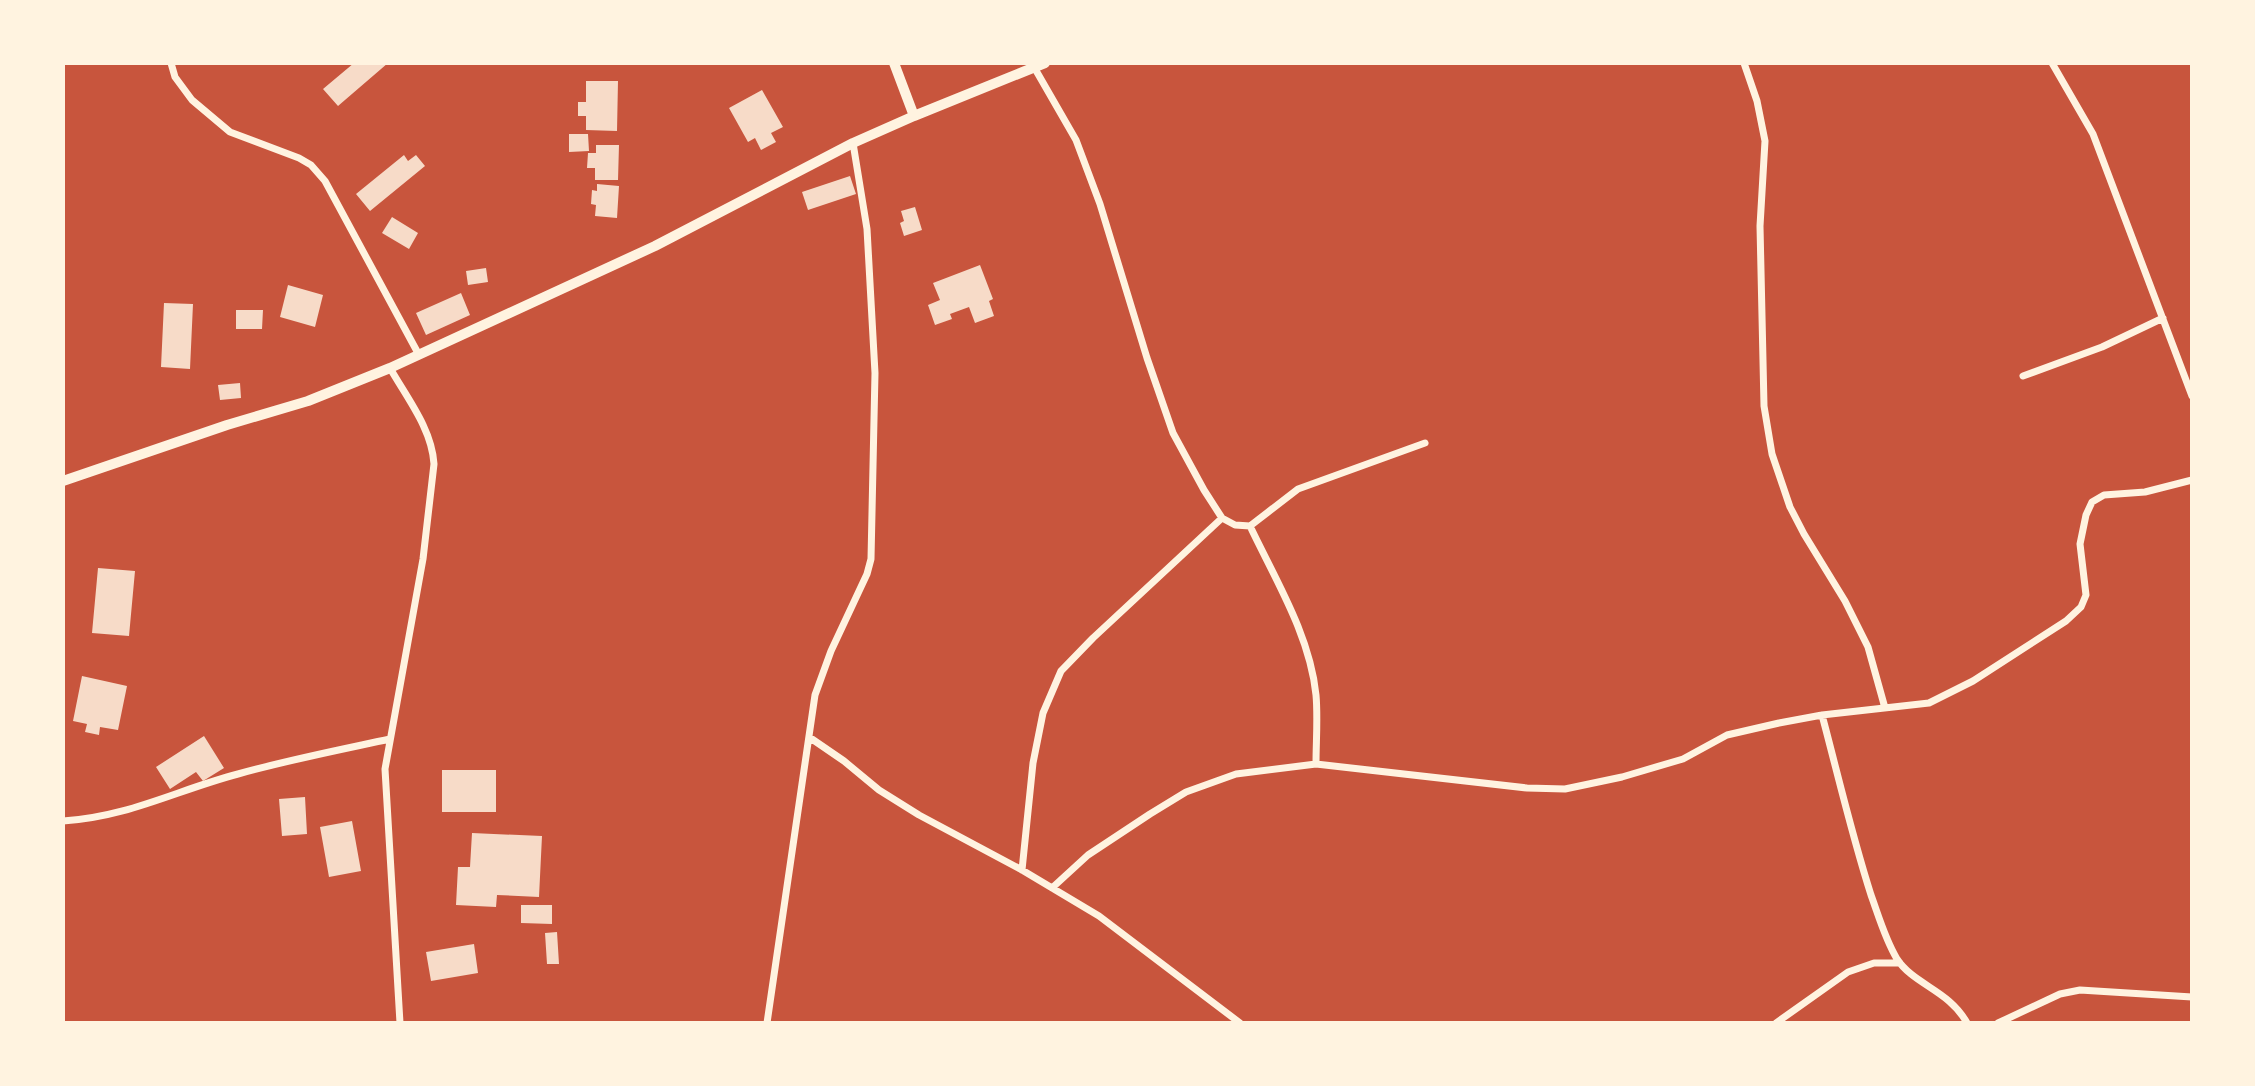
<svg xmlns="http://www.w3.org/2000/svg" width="2255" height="1086" font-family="'Space Grotesk',sans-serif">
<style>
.building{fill:#f7dbc8}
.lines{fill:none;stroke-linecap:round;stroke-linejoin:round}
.minor{stroke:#fff3e0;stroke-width:7}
.tertiary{stroke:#fff3e0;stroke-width:10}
</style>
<rect width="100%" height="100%" fill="#c8553d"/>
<path class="building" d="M354 63H388L338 106 323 89Z
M586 81H618L617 131 586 130V116H578V102H586Z
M762 90 783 127 771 133 776 142 761 150 755 138 748 142 729 108Z
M569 134H588L589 151 569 152Z
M596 145H619L618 180H595V168H587L588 153H596Z
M404 155 408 161 416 155 425 166 370 211 356 194Z
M850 176 856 194 808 210 802 192Z
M597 184 619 186 617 218 595 216 596 205 591 204 592 190 597 191Z
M915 207 922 230 904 236 900 223 904 221 901 211Z
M392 217 418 233 409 249 382 233Z
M980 265 993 299 989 301 994 316 975 323 969 307 950 314 952 319 935 325 928 305 940 300 933 283Z
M486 268 488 282 468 285 466 271Z
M288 285 323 295 315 327 280 317Z
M461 293 470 315 426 335 416 313Z
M164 303 193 304 190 369 161 367Z
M236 310H263L262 329H236Z
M240 383 241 398 220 400 218 385Z
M98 568 135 571 129 636 92 633Z
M82 676 127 686 118 730 100 727 99 735 85 732 87 724 73 721Z
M204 736 224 768 203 781 196 772 170 789 156 767Z
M442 770H496V812H442Z
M305 797 307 834 282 836 279 799Z
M352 821 361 871 329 877 320 827Z
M472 833 542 836 539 897 497 895 496 907 456 905 458 867H470Z
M521 905H552V924L521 923Z
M557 932 559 964H547L545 933Z
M474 944 478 973 431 981 426 952Z"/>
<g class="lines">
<path class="minor" d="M171 63 175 77 192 100 230 132 299 158 311 165 325 181 419 355
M1744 63 1757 101 1765 141 1760 226 1764 406 1772 454 1790 507 1804 534 1845 601 1868 647 1885 708
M2052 63 2093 134 2192 396
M1034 67 1076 140 1100 204 1147 358 1173 433 1204 490 1222 518 1235 525 1250 526 1298 489 1425 443
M390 368C407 398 432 429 434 464L423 559 385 769 400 1023
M2023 376 2102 347 2163 318
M1250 526C1275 579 1310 635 1316 695 1318 717 1316 742 1316 764
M1822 715C1838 775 1852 836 1871 895 1879 917 1885 939 1897 959 1914 985 1949 990 1967 1023
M809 737 844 761 879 790 919 815 1022 870 1099 916 1240 1023
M63 821C128 817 177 790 238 774 288 760 339 750 390 739
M1022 870 1033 763 1043 713 1061 671 1093 638 1222 518
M1052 888 1088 855 1150 814 1186 792 1236 774 1316 764 1527 788 1565 789 1622 777 1683 759 1727 735 1779 723 1822 715 1929 703 1973 681 2066 621 2081 607 2086 595 2080 544 2086 515 2092 502 2104 495 2145 492 2192 480
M767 1023 815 695 831 651 867 574 871 559 875 373 867 229 853 143
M1776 1023 1848 972 1874 963H1900
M1998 1023 2060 994 2080 990 2192 997"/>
<path class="tertiary" d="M894 63 914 116
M63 481 227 425 308 401 390 368 655 246 853 143 914 116 1045 63"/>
</g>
<rect width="2255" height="1086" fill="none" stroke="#fff3e0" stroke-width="130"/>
</svg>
